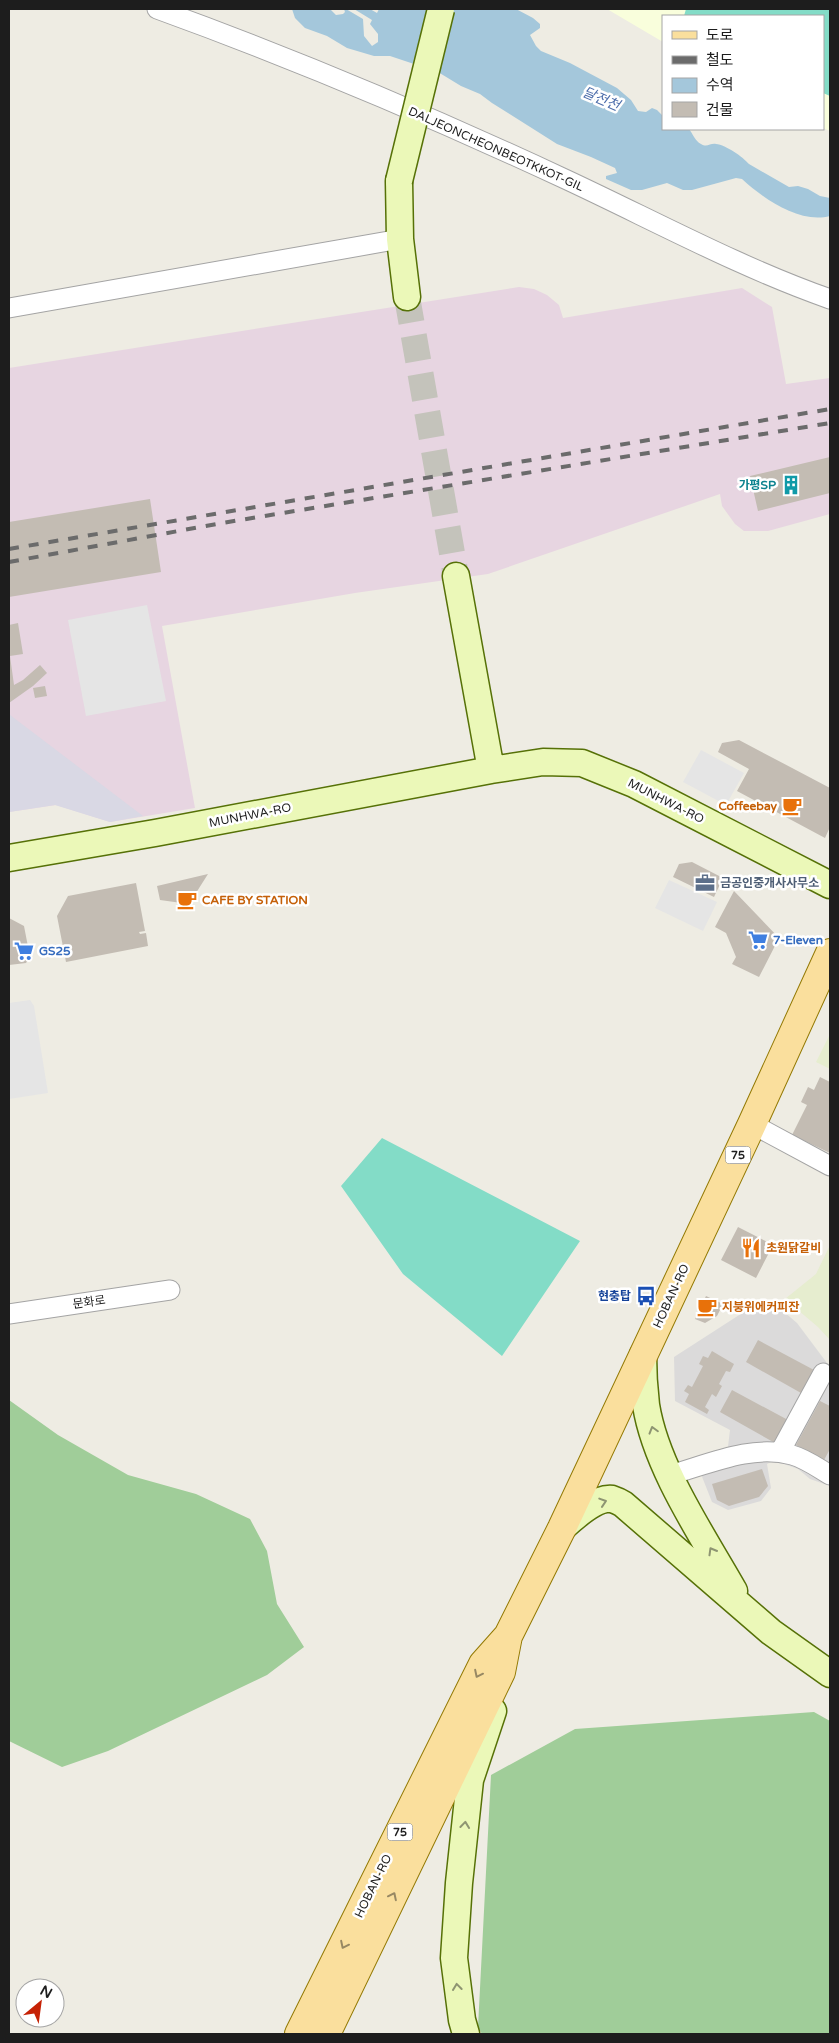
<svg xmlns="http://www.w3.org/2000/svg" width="839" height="2043" font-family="'Varela Round','Noto Sans KR',sans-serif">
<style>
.residential{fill:#dbdada}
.industrial{fill:#e7d5e1}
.education{fill:#f9fedc}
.farmland{fill:#e6edcf}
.forest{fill:#a0cd99}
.pitch{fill:#83dcc7}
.parking{fill:#e5e5e5}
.plaza{fill:#d9d8e4}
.water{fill:#a4c7db}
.building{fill:#c3bcb3}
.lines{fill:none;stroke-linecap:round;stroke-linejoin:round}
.secondary-tunnel{stroke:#c4c3bb;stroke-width:26;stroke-dasharray:26 13;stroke-linecap:butt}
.street-casing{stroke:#a4a4a4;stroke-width:21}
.secondary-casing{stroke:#567107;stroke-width:29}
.primary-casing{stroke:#937903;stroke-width:30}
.street{stroke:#fff;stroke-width:19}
.secondary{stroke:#ebf8b8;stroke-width:26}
.primary{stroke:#fadf9d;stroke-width:28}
.rail{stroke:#6b6b6b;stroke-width:4;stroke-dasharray:10 10;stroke-linecap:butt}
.secondary-bridge-casing{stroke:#567107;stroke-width:29;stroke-linecap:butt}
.secondary-bridge{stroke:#ebf8b8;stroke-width:26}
.oneway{stroke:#8e9572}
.oneway2{stroke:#978863}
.labels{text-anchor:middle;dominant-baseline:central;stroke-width:5;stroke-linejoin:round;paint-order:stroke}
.shield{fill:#fff;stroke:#616161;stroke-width:1}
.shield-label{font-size:11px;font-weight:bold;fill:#1d1d1d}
.street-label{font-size:12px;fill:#1d1d1d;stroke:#fff}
.culture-label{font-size:12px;font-weight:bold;fill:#0d838f;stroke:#fff;text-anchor:end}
.food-label{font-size:12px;font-weight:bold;fill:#c56008;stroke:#fff;text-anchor:start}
.service-label{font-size:12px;font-weight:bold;fill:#4e5e75;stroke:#fff;text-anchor:start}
.shop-label{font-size:12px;font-weight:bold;fill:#366cbe;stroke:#fff;text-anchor:start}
.transit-label{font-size:12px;font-weight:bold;fill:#164399;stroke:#fff;text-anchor:end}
.water-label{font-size:14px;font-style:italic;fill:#4c6dab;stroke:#fff}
</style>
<rect width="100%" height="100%" fill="#eeece3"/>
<path class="residential" d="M764 1299 776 1305 797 1323 830 1367V1486L810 1479 798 1469 784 1464 771 1462 767 1464 771 1488 761 1501 728 1510 712 1502 697 1464 727 1455 730 1430 675 1401 674 1357Z"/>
<path class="industrial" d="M519 287 534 289 547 295 559 305 563 318 742 288 772 307 786 384 830 378V514L768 531H744L735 524 722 506 720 494 488 574 355 593 162 626 195 808 110 822 56 805 9 812V368Z"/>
<path class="education" d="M607 9H830V131L823 128V16H663V42Z"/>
<path class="farmland" d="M830 1034V1069L816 1062Z
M830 1245V1340L818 1327 785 1299 816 1274Z"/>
<path class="forest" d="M9 1400 58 1435 128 1475 196 1494 250 1519 267 1551 277 1604 304 1647 267 1675 108 1751 62 1767 9 1741Z
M814 1712 830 1721V2034H482L478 2027 491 1775 575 1729Z"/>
<path class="pitch" d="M686 9H830V96L823 93V16H684Z
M382 1138 580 1241 502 1356 403 1274 341 1186Z"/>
<path class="parking" d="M147 605 166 701 86 716 68 620Z
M701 750 744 773 726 805 683 782Z
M669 880 717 902 703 931 655 908Z
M30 1000 34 1006 48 1093 9 1099V1003Z"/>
<path class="plaza" d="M9 714 14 718 143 816 110 822 55 805 9 812Z"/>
<path class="water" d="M292 9H330L336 15 343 14 345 12 344 9H346L363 19 364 36 372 46 378 42V34L370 24 372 20 354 9H370L377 13 379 9H516L533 18 540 24V28L530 35 536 46 541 51 570 63 617 88 631 100 638 111 646 112 652 108 657 110 663 116V129H689C693 134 695 141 701 144 707 148 710 143 716 144 726 145 743 157 749 164L789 187 798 186 808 189 820 196 830 198V216C799 224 764 199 742 179L736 178 692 190H683L667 183 642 190H631L606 179V176L617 173 615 168 591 157 557 144 492 103 480 94 461 86 438 72 390 56H374L347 48 327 36 305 28 295 18Z"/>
<path class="building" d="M830 457V493L758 511 750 476Z
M150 499 161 572 9 597V522Z
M18 623 23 654 10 656 14 685 23 680 40 665 47 673 33 686 9 703V625Z
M45 686 47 696 35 698 33 688Z
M739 740 830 788V827L825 838 737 791 749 769 718 752 722 743Z
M692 862 723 878 714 897 673 877 679 864Z
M208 874 189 904 160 900 157 886Z
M136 883 145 931 139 932 140 934 146 933 148 946 66 962 57 916 68 896Z
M734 891 779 938 759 977 732 964 736 957 726 933 715 927Z
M9 918 24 926 30 957 26 963 9 965Z
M820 1077 830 1082V1153L792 1135 807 1105 801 1102 808 1087 814 1090Z
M738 1227 773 1245 756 1278 721 1260Z
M706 1296 723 1304 717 1316 705 1323 695 1319Z
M758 1340 814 1370 801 1393 746 1362Z
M712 1351 734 1364 730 1372 726 1371 719 1384 722 1386 716 1397 712 1394 705 1407 709 1410 707 1414 685 1402 689 1394 684 1391 688 1385 692 1387 703 1366 699 1364 703 1356 708 1358Z
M732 1390 788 1420 775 1443 720 1412Z
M820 1401 830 1406V1449L824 1460 796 1445Z
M762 1469 768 1486 759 1497 729 1506 717 1500 712 1484Z"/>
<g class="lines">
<path class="secondary-tunnel" d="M407 297 456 576"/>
<defs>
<path id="street" d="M157 9C295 59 432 117 565 179 653 220 739 267 830 299
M9 308 400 239
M752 1124 830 1166
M9 1314 170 1290
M780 1452 823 1373
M670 1475C709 1464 752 1444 792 1455 806 1459 818 1468 830 1475"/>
<path id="secondary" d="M399 181 400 239 407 297
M456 576 491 770
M9 858 155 833 491 770 543 762 582 763 634 784 830 885
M643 1355C643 1372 644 1388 646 1405 656 1468 703 1536 734 1591
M562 1528C573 1518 596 1497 612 1499 615 1500 620 1502 623 1504L771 1632 830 1674
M466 2034 462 2020 454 1958 459 1883 470 1780 493 1711"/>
<path id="primary" d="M299 2034 483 1664 507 1637
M326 2034 501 1672 508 1636 562 1528 752 1124 830 953"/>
</defs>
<use href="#street" class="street-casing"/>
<use href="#secondary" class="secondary-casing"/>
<use href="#primary" class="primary-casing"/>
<use href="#street" class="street"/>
<use href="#secondary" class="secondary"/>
<use href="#primary" class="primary"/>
<path class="rail" d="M9 549 830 409
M9 562 222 523 830 423"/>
<defs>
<path id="secondary-bridge" d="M399 181 441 9"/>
</defs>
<use href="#secondary-bridge" class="secondary-bridge-casing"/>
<use href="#secondary-bridge" class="secondary-bridge"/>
</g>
<defs><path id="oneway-chevron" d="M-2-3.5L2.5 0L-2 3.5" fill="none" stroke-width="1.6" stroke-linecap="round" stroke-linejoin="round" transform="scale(1.25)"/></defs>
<g class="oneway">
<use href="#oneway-chevron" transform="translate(653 1430) rotate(-106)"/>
<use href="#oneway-chevron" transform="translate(603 1502) rotate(-18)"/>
<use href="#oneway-chevron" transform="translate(712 1551) rotate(-120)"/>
<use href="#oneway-chevron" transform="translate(465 1825) rotate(-84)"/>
<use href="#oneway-chevron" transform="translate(457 1987) rotate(-97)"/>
</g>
<g class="oneway2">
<use href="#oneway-chevron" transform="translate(478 1674) rotate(116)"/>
<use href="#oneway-chevron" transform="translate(393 1896) rotate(-64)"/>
<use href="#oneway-chevron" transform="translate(344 1945) rotate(116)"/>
</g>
<defs>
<symbol id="building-bare" viewBox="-9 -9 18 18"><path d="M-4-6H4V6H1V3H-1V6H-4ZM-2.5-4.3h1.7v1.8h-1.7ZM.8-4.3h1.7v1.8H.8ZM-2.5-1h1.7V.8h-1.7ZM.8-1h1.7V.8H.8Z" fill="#0f9aa8" stroke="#fff" stroke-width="2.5" paint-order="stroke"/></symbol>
<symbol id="cafe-bare" viewBox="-9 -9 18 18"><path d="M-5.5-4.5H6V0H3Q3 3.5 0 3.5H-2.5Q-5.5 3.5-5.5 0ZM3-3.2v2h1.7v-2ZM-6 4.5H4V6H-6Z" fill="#e8710a" stroke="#fff" stroke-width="2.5" paint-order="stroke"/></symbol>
<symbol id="office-bare" viewBox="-9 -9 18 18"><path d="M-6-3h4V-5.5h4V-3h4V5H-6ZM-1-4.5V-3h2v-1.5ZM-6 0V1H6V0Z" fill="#5c6f8a" stroke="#fff" stroke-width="2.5" paint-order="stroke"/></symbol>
<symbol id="supermarket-bare" viewBox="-9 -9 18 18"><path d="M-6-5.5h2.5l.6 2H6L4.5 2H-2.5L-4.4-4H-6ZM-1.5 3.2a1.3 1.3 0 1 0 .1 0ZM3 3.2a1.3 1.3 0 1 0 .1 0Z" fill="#3f7fe0" stroke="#fff" stroke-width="2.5" paint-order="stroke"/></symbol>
<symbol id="restaurant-bare" viewBox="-9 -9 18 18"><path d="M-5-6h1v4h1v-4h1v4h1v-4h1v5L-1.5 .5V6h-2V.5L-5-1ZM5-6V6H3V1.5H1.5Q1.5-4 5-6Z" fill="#e8710a" stroke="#fff" stroke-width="2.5" paint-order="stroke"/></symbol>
<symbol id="bus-bare" viewBox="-9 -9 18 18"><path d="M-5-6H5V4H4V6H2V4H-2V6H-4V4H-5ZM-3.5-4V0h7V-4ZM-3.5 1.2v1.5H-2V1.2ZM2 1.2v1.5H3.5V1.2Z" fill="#1a4fb4" stroke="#fff" stroke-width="2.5" paint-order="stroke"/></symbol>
</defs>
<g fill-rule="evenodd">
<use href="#building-bare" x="777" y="471" width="28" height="28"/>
<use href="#cafe-bare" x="778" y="792" width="28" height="28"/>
<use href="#office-bare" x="691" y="869" width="28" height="28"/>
<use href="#cafe-bare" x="173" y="886" width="28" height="28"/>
<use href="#supermarket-bare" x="744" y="926" width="28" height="28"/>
<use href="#supermarket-bare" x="10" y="937" width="28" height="28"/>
<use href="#restaurant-bare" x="737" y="1234" width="28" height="28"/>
<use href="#bus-bare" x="632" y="1282" width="28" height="28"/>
<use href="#cafe-bare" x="693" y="1293" width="28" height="28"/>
</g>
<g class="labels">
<g class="shield">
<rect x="725.5" y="1146.5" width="25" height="17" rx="4"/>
<rect x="387.5" y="1823.5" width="25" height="17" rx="4"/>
</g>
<g class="shield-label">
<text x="738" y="1155">75</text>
<text x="400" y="1832">75</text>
</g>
<g class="street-label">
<text transform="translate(496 149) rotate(24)">DALJEONCHEONBEOTKKOT-GIL</text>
<text transform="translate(666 801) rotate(27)">MUNHWA-RO</text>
<text transform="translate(250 815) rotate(-11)">MUNHWA-RO</text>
<text transform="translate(671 1296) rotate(-65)">HOBAN-RO</text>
<text transform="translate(89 1302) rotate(-8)">문화로</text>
<text transform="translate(373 1886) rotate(-64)">HOBAN-RO</text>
</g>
<g class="culture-label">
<text x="776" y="485">가평SP</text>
</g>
<g class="food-label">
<text x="777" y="806" text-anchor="end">Coffeebay</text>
<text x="202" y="900">CAFE BY STATION</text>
<text x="766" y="1248">초원닭갈비</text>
<text x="722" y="1307">지붕위에커피잔</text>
</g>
<g class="service-label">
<text x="720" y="883">금공인중개사사무소</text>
</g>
<g class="shop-label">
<text x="773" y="940">7-Eleven</text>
<text x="39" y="951">GS25</text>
</g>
<g class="transit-label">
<text x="631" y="1296">현충탑</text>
</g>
<g class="water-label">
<text transform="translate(601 99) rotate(23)">달전천</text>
</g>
</g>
<rect width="839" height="2043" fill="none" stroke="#1d1d1d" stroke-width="20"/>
<rect x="662" y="15" width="162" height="115" fill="#ffffff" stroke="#a5a5a5"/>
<rect x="672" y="31" width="25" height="8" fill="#fadf9d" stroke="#a5a5a5"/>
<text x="706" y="40" font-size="15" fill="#1d1d1d">도로</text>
<rect x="672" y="56" width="25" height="8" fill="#6b6b6b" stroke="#a5a5a5"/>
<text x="706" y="65" font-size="15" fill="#1d1d1d">철도</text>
<rect x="672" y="78" width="25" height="15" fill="#a4c7db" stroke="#a5a5a5"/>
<text x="706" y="90" font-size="15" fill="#1d1d1d">수역</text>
<rect x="672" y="102" width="25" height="15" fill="#c3bcb3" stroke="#a5a5a5"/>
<text x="706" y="115" font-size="15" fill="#1d1d1d">건물</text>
<g transform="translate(40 2003) rotate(29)"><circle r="24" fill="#ffffff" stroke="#a5a5a5"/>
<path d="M0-4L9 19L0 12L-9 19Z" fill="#c62205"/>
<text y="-8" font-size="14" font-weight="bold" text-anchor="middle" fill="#1d1d1d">N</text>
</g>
</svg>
